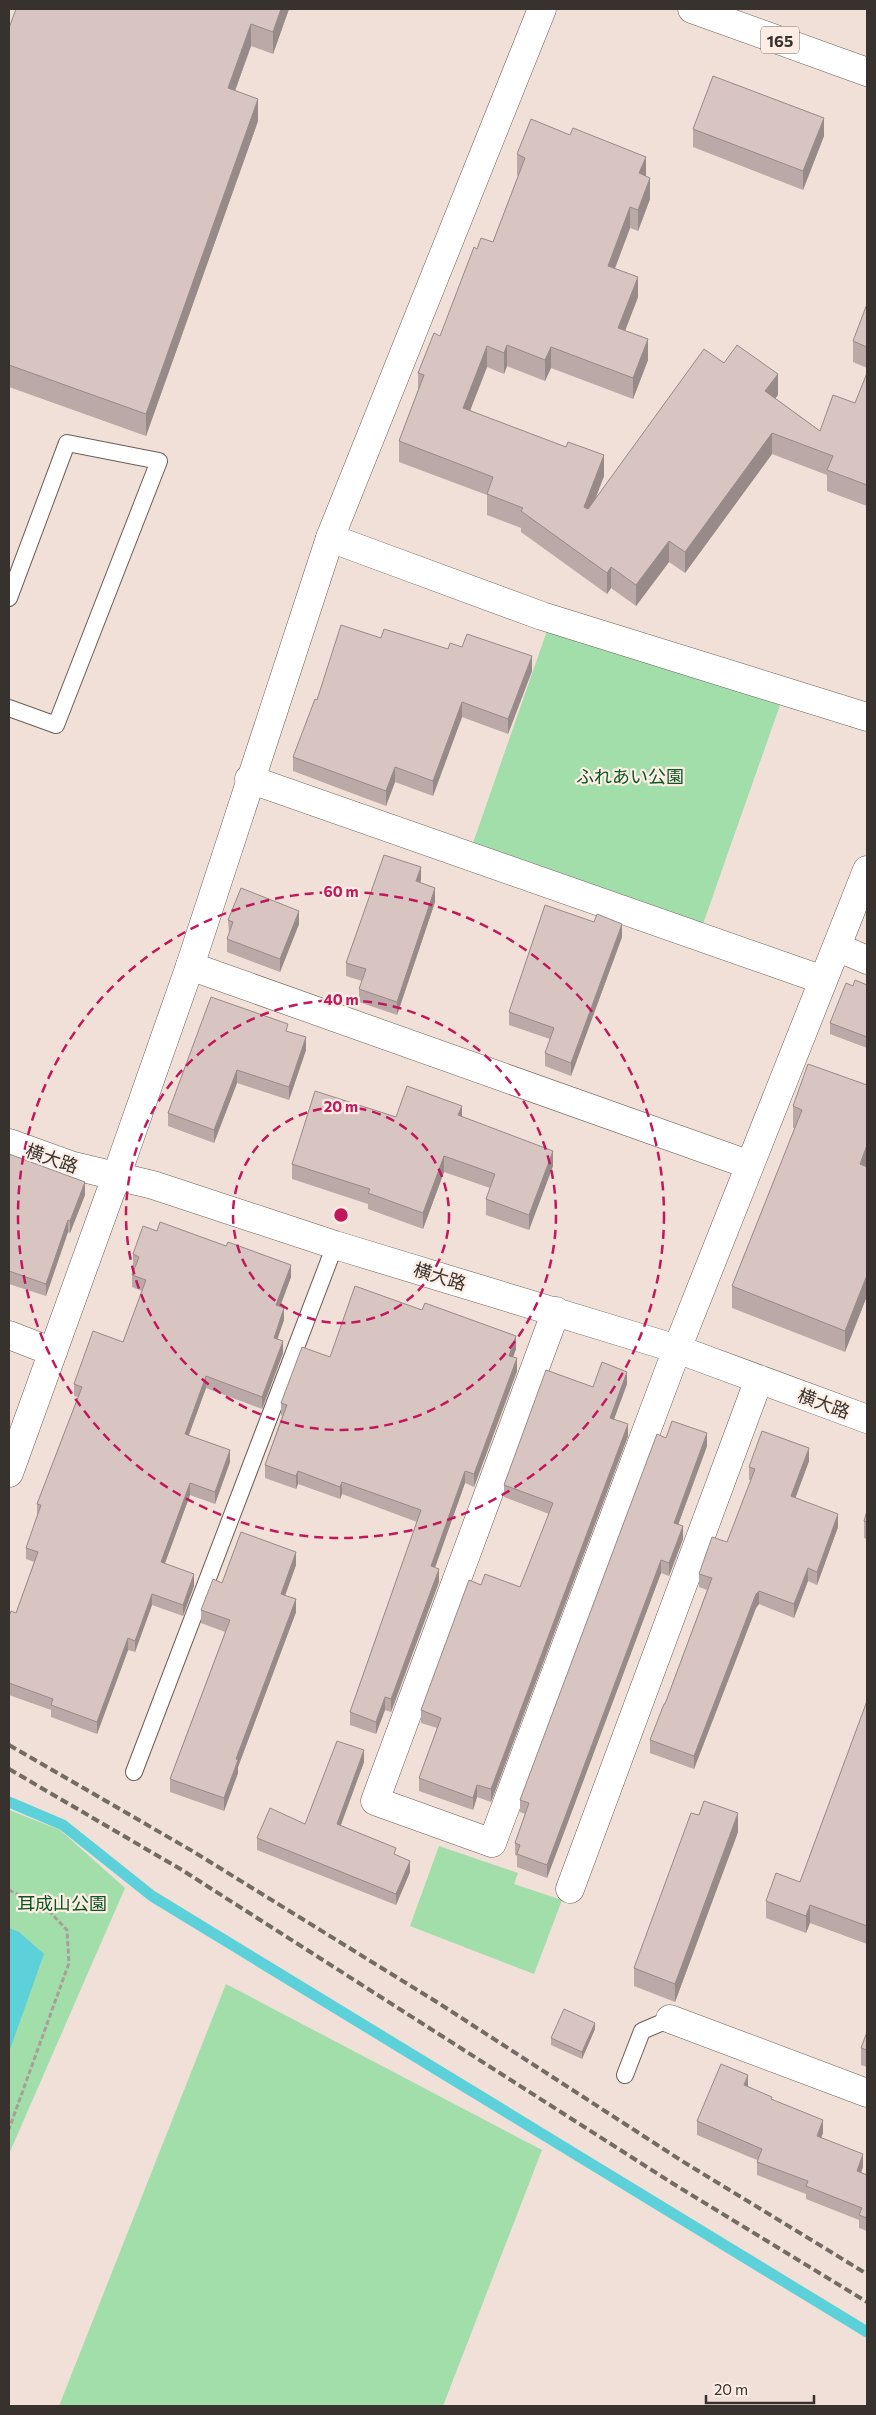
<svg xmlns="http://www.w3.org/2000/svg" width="876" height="2415" font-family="Commissioner,'Noto Sans JP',sans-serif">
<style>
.green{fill:#a1deaa}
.water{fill:#5cd1da}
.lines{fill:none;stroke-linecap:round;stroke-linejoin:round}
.stream{stroke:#5cd1da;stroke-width:11}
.service-casing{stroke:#6b5e56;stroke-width:18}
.minor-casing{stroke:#6b5e56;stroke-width:29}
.tertiary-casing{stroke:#6b5e56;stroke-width:29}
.trunk-casing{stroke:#6b5e56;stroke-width:29}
.path{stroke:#aa9e96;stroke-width:3;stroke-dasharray:5 2.5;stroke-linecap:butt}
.service{stroke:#fff;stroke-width:16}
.minor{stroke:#fff;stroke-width:28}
.tertiary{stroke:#fff;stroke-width:28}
.trunk{stroke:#fff;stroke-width:28}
.rail{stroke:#746b65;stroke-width:4;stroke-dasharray:8 4;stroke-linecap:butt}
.wall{fill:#baa9a7}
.shaded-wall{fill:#978a88}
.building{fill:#d8c5c2;stroke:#978a88}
.ring{fill:none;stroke:#c2185b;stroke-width:2.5;stroke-dasharray:9 6}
.labels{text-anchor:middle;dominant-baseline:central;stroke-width:4.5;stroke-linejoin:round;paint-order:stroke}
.shield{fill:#feede4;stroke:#736a65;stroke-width:1}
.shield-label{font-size:16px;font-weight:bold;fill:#38322e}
.park-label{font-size:18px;fill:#095622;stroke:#feede4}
.street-label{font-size:18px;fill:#38322e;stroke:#feede4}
.centre{fill:#c2185b;stroke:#feede4;stroke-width:2.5}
.ring-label{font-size:15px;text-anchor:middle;font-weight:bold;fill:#c2185b;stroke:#feede4;stroke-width:4.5;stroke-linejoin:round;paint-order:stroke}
</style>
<rect width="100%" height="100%" fill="#f0e0d7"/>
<path class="green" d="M549 625 780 705 703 924 473 843Z
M9 1810 60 1830 125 1888 9 2154Z
M439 1846 518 1873 514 1884 562 1900 534 1974 410 1926Z
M226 1984 542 2150 443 2406H59Z"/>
<path class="water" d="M9 1928 19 1932 44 1954 9 2052Z"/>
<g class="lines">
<path class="stream" d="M9 1802 63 1825 152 1896 867 2332"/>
<defs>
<path id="service" d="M9 598 67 443 159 461 56 725 9 708
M134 1772 335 1245
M625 2075 642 2031 670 2019"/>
<path id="minor" d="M330 538 542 616 867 717
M249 779 823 980
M837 947 867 960
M190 966 750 1165
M9 1143 70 1165 153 1185 335 1245 677 1349 867 1419
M556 1311 375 1801 492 1843 677 1349 867 870
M9 1335 53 1352
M9 1473 116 1177
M570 1889 759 1379
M670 2019 867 2093"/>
<path id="tertiary" d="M116 1177 190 966 330 538 542 9"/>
<path id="trunk" d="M692 9 867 72"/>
</defs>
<use href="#service" class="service-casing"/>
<use href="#minor" class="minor-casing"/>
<use href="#tertiary" class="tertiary-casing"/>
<use href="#trunk" class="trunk-casing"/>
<path class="path" d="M9 1890 48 1910 67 1930 69 1963 9 2129"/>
<use href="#service" class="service"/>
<use href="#minor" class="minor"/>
<use href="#tertiary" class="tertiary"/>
<use href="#trunk" class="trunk"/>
<path class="rail" d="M9 1745 194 1852 440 2004 682 2161 867 2274
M9 1769 182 1870 672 2183 867 2302"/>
</g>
<path class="wall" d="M16 9H289L273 54 251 46 235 91 258 121 146 436 9 387V28Z
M693 129 824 136 803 190 693 147Z
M517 154 646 176 650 199 638 231 630 228 615 268 638 297 625 331 648 360 633 399 551 368 545 381 507 366 504 374 487 367 470 410 604 476 596 497 724 363 778 395 775 398 820 431 855 403 867 373V506L827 491V475L772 454 685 573 669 562 636 606 611 588 607 594 521 532V528L487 515V495L399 462V441L418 390V373L440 336 477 249 493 242 518 176 517 175Z
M867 304V368L853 362V341Z
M381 638 448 649 532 671 508 734 462 717 433 796 395 782 386 806 293 771V757L317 700Z
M421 880 420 883 435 902 397 1015 359 1002V989L362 981 346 976V963Z
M228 920 299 924 280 972 227 952V939L229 933Z
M622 937 571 1076 545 1066V1053L550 1039 509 1025V1012Z
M867 985V1048L830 1034V1023L853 986Z
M288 1031 306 1050 289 1100 237 1083 214 1143 168 1126V1113Z
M867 1085V1296L845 1352 732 1308V1286L795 1128H793V1106Z
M462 1116 553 1166 529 1230 486 1215V1199L490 1188 444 1172 423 1229 368 1209V1204L292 1179V1164L396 1117Z
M9 1154 85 1195 70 1233 68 1232 46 1296 9 1284Z
M133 1254 291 1277 280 1307 284 1320 277 1339 283 1353 262 1409 206 1388 189 1435 230 1462 215 1504 190 1495 165 1563 194 1586 183 1616 152 1605 135 1652 128 1650 97 1734 51 1717V1710L9 1695V1617L16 1613 34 1562 26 1559V1548L38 1516 37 1515V1504L78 1397 74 1396V1384L123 1342 142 1291 132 1287V1275L135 1267 133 1266Z
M516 1349 513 1357 517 1371 474 1487 465 1483 435 1567 439 1582 391 1712 385 1710 376 1734 350 1725V1712L417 1522 342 1494 340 1499 298 1484 296 1489 265 1478V1465L282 1416 281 1415V1403L330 1357Z
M627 1384 614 1419 628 1436 491 1802 477 1797 473 1810 419 1791V1778L437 1728 421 1723V1710L481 1585 520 1587 549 1514 504 1497V1485L593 1387Z
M666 1438 707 1446 678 1525 683 1539 669 1576 661 1573 547 1878 517 1867V1856L515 1855V1843L525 1814 520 1812V1800Z
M809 1461 795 1498 838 1527 817 1585 808 1581 794 1618 759 1604 756 1608 694 1769 650 1753V1740L665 1704 707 1590 699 1587V1574L727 1542 751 1480H749V1467Z
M867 1511V1539L864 1538V1521Z
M296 1565 285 1595 296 1612 238 1767V1773L224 1811 170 1792V1779L225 1632 201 1623V1610L222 1583Z
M867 1701V1944L810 1923 806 1933 766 1918V1901L800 1882Z
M364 1762 341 1825 396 1855 410 1872 396 1905 257 1850V1838L305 1824Z
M738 1832 675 2002 634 1986V1968Z
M595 2029 582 2059 551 2045V2038Z
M867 2032V2067L861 2065V2048Z
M748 2086 772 2100 823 2133 821 2137 863 2167 861 2172 867 2175V2231L859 2228V2220L806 2199V2194L757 2175V2160L697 2135V2121Z"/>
<path class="shaded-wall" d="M281 9H289L273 54V32Z
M251 24V46L228 110V88Z
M258 99V121L146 436V414Z
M824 118V136L803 190V171Z
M646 157V178L639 173Z
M650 178V199L638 231V210Z
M630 207V228L608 287V266Z
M638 277V297L618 349V328Z
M648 339V360L633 399V378Z
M507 345V366L504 374V353Z
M487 346V367L463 429V408Z
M551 347V368L545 381V360Z
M778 374V395L765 412V391Z
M772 433V454L685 573V552Z
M604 455V476L584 528V507Z
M669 541V562L636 606V585Z
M611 567V588L607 594V573Z
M532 656V671L508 734V719Z
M462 702V717L433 796V781Z
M395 767V782L386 806V791Z
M421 867V880L416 894V881Z
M435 888V902L397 1015V1002Z
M299 911V924L280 972V959Z
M622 924V937L571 1076V1063Z
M306 1037V1050L289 1100V1087Z
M237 1070V1083L214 1143V1130Z
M462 1106V1121L458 1115Z
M867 1145V1167L860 1186V1164Z
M553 1151V1166L529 1230V1215Z
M444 1156V1172L423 1229V1213Z
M85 1182V1195L70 1233V1221Z
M68 1220V1232L46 1296V1284Z
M291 1265V1277L276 1317V1305Z
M867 1275V1296L845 1352V1331Z
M284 1308V1320L274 1349V1338Z
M516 1336V1349L509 1368V1356Z
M283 1341V1353L262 1409V1397Z
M517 1358V1371L474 1487V1474Z
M627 1372V1384L610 1430V1418Z
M206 1376V1388L185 1445V1434Z
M628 1424V1436L491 1802V1789Z
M707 1433V1446L674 1536V1523Z
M809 1448V1461L791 1510V1496Z
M230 1450V1462L215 1504V1492Z
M298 1471V1484L296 1489V1476Z
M465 1471V1483L431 1579V1566Z
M342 1482V1494L340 1499V1487Z
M190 1483V1495L161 1574V1562Z
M838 1514V1527L817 1585V1572Z
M683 1526V1539L669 1576V1563Z
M296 1552V1565L281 1607V1594Z
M661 1560V1573L547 1878V1865Z
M808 1568V1581L794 1618V1604Z
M439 1569V1582L391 1712V1699Z
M194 1574V1586L183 1616V1605Z
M759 1591V1604L756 1608 694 1769V1756L756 1594Z
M152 1594V1605L135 1652V1641Z
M296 1599V1612L238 1767V1773L224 1811V1798L236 1759Z
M128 1638V1650L97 1734V1722Z
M385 1697V1710L376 1734V1722Z
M364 1750V1762L337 1835V1824Z
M477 1785V1797L473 1810V1798Z
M738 1813V1832L675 2002V1984Z
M410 1861V1872L396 1905V1894Z
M810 1905V1923L806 1933V1916Z
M595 2023V2029L582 2059V2052Z
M748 2075V2088L744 2085Z
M823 2120V2133L817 2149V2136Z
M863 2154V2167L857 2184V2171Z"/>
<path class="building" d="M16 9H281L273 32 251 24 228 88 258 99 146 414 9 365V28Z
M713 76 824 118 803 171 693 129Z
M531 119 570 135 573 128 646 157 639 173 650 178 638 210 630 207 608 266 638 277 618 328 648 339 633 378 551 347 545 360 507 345 504 353 487 346 463 408 566 447 568 442 604 455 584 507 588 509 704 349 724 363 737 345 778 374 765 391 820 431 833 395 855 403 867 373V485L827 470 833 456 772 433 685 552 669 541 636 585 611 567 607 573 521 511 523 508 487 494 493 477 399 441 424 375 418 373 434 333 440 336 474 247 477 249 481 238 493 242 525 158 517 154Z
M867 304V347L853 341Z
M341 625 381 638 384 629 448 649 450 643 462 647 467 634 532 656 508 719 462 702 433 781 395 767 386 791 293 757 315 699 317 700Z
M384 855 421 867 416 881 435 888 397 1002 359 989 366 969 346 963Z
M241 888 299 911 280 959 227 939 233 922 228 920Z
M545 905 594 922 597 914 622 924 571 1063 545 1053 554 1028 509 1012Z
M855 980 867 985V1037L830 1023 846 983 853 986Z
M211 997 288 1024 286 1031 306 1037 289 1087 237 1070 214 1130 168 1113Z
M808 1064 867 1085V1145L860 1164 867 1167V1275L845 1331 732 1286 802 1110 793 1106Z
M407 1086 462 1106 458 1115 553 1151 529 1215 486 1199 495 1174 444 1156 423 1213 368 1193 370 1189 292 1164 315 1091 396 1117Z
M9 1154 85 1182 70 1221 68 1220 46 1284 9 1271Z
M160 1222 226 1246 228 1242 291 1265 276 1305 284 1308 274 1338 283 1341 262 1397 206 1376 185 1434 230 1450 215 1492 190 1483 161 1562 194 1574 183 1605 152 1594 135 1641 128 1638 97 1722 51 1705 53 1699 9 1683V1617L11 1611 16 1613 38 1552 26 1548 41 1505 37 1504 82 1387 74 1384 93 1331 123 1342 146 1280 132 1275 139 1257 133 1254 143 1226 157 1231Z
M355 1286 422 1310 425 1303 516 1336 509 1356 517 1358 474 1474 465 1471 431 1566 439 1569 391 1699 385 1697 376 1722 350 1712 421 1510 342 1482 340 1487 298 1471 296 1476 265 1465 287 1405 281 1403 302 1347 330 1357Z
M602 1362 627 1372 610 1418 628 1424 491 1789 477 1785 473 1798 419 1778 441 1718 421 1710 469 1580 481 1585 485 1574 520 1587 553 1503 504 1485 546 1370 593 1387Z
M672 1421 707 1433 674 1523 683 1526 669 1563 661 1560 547 1865 517 1854 520 1845 515 1843 529 1803 520 1800 657 1434 666 1438Z
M762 1431 809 1448 791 1496 838 1514 817 1572 808 1568 794 1604 759 1591 756 1594 694 1756 650 1740 664 1704H665L712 1578 699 1574 712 1537 727 1542 755 1469 749 1467Z
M867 1511V1522L864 1521Z
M241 1532 296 1552 281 1594 296 1599 236 1759 238 1760 224 1798 170 1779 230 1620 201 1610 213 1579 222 1583Z
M867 1701V1926L810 1905 806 1916 766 1901 776 1873 800 1882Z
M337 1741 364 1750 337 1824 396 1848 394 1854 410 1861 396 1894 257 1838 270 1808 305 1824Z
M704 1801 738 1813 675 1984 634 1968 691 1813 699 1815Z
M564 2009 595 2023 582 2052 551 2038Z
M867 2032V2050L861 2048Z
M721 2064 748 2075 744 2085 772 2097 771 2099 823 2120 817 2136 863 2154 857 2171 867 2175V2218L859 2215 862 2208 806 2186 808 2181 757 2162 762 2149 697 2121Z"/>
<g class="ring">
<circle cx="341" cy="1215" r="108"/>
<circle cx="341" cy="1215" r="215"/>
<circle cx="341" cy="1215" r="323"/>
</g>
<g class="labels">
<rect class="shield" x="761" y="26.5" width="38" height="27" rx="4"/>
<g class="shield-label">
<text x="780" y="40">165</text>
</g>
<g class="park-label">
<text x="630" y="776">ふれあい公園</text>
<text x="62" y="1903">耳成山公園</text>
</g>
<g class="street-label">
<text transform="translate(52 1158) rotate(19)">横大路</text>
<text transform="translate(440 1276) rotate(17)">横大路</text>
<text transform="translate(824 1403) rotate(20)">横大路</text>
</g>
</g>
<circle cx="341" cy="1215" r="8" class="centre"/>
<g class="ring-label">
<text x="341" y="897">60 m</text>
<text x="341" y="1005">40 m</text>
<text x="341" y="1112">20 m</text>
</g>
<rect width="876" height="2415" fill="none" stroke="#38322e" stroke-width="20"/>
<path d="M706 2395v8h108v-8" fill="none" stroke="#38322e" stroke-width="2.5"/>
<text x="714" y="2395" font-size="15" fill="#38322e" stroke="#feede4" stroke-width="4" paint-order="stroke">20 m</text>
</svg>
